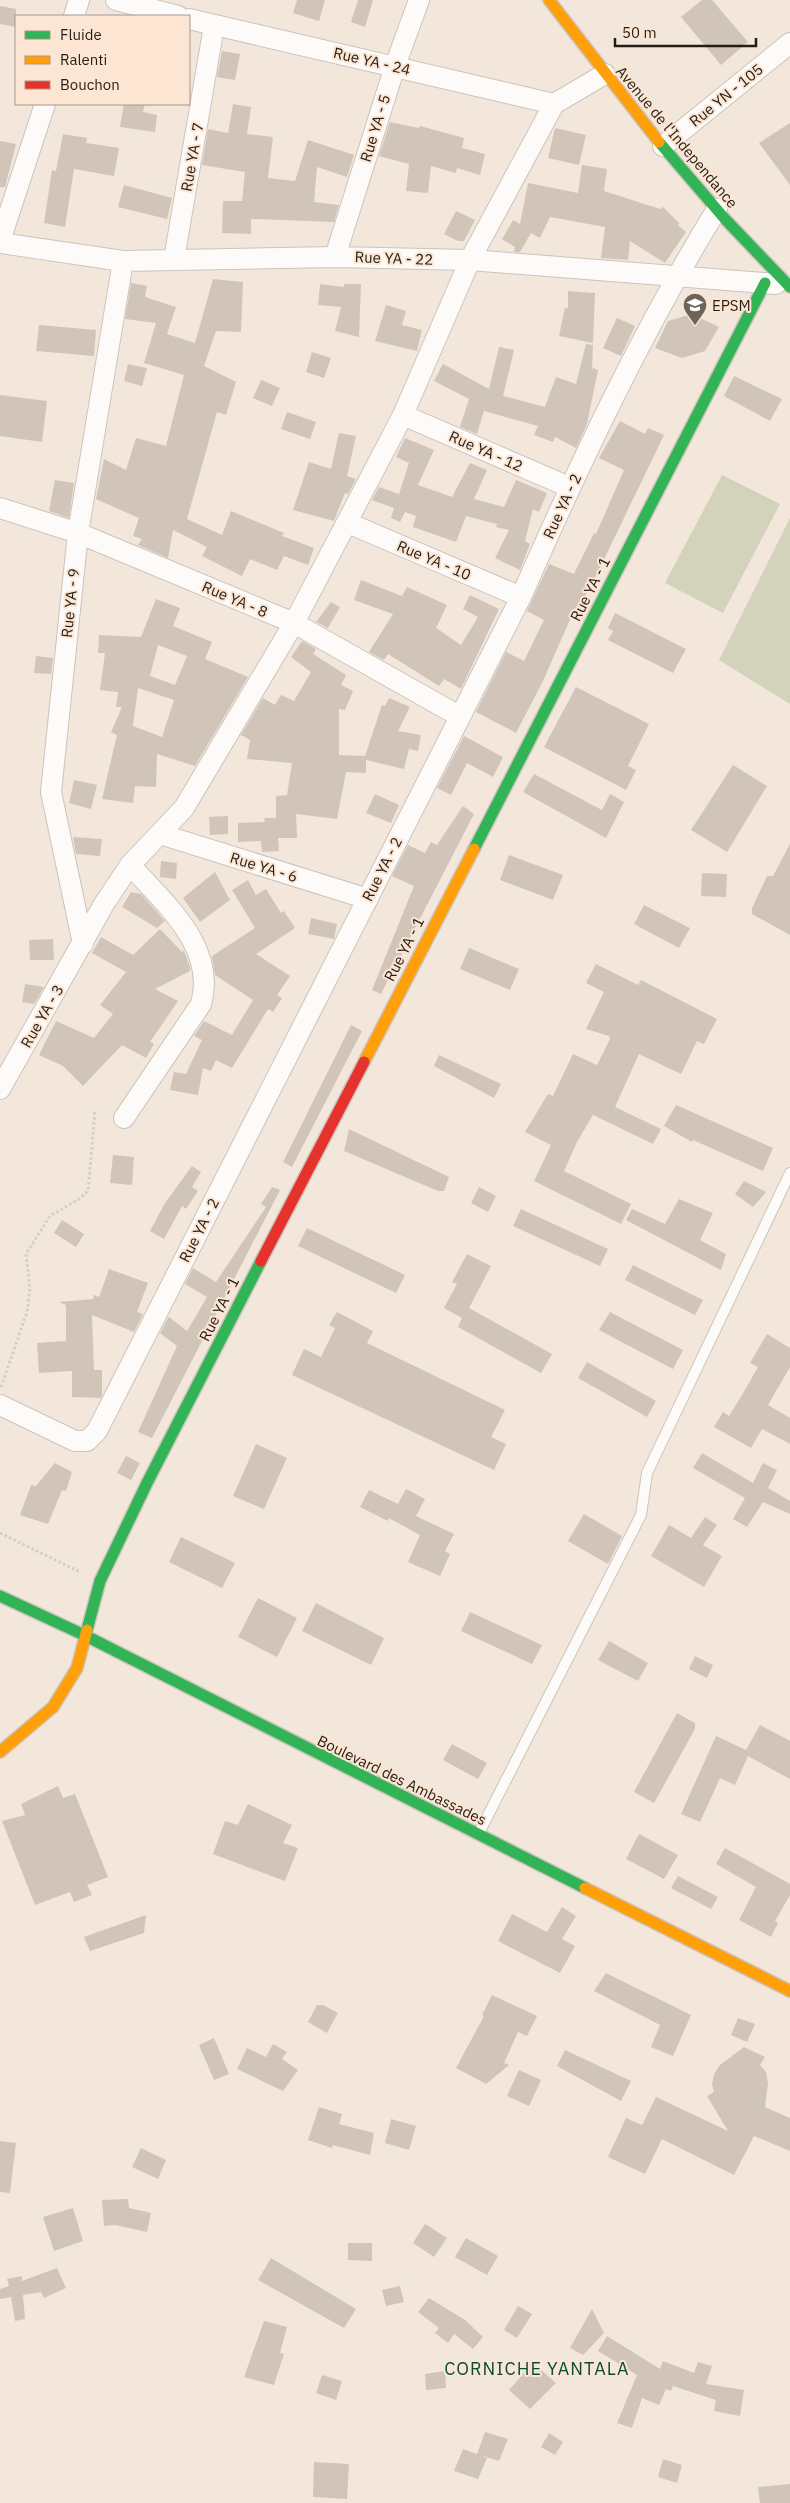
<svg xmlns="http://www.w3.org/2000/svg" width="790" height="2503" font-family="'IBM Plex Sans',sans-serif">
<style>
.green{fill:#d2d3ba}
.building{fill:#d1c4b8;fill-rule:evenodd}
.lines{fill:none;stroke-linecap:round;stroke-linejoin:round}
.lane-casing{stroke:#ccc3ba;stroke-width:12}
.street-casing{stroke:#ccc3ba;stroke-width:22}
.fast-casing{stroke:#ccc3ba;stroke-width:14}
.slow-casing{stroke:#ccc3ba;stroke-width:14}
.jam-casing{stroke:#ccc3ba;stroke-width:14}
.path{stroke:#d2cecc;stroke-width:3;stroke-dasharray:2.5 2.5;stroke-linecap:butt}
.lane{stroke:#fdfbfa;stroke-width:10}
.street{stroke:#fdfbfa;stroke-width:20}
.fast{stroke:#30b455;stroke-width:11}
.slow{stroke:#ff9f0a;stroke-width:11}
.jam{stroke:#e5322d;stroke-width:11}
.labels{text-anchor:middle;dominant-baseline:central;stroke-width:4;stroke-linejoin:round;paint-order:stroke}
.street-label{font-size:15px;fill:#241d16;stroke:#fce6d3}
.poi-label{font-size:15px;fill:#241d16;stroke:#fce6d3;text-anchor:start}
.quarter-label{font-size:18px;letter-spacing:1px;fill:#044f35;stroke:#fce6d3}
</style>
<rect width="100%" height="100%" fill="#f3e7dc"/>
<path class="green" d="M722 475 780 504 723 613 665 583Z
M790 518V704L719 660Z"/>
<path class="building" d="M297 0H325L319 21 293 13Z
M358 0H373L365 27 351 22Z
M702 0H712L748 42 721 65 681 17Z
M0 6 16 9V27L0 24Z
M222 51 240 54 235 80 217 77Z
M124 104H145L143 112 157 115 155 132 120 127Z
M233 104 251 107 247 134 273 137 268 178 295 181 308 140 354 155 347 177 317 167 314 202 339 205 334 222 251 219V234L222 233 223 201H242L245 172 202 165 208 129 228 133Z
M390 122 419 128 420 126 464 138 462 148 485 154 480 175 457 168 456 173 431 166 428 193 406 191 409 164 379 156Z
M790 123V185L759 143Z
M555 128 586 135 579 165 548 158Z
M63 134 87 138 86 143 119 148 114 176 74 169 65 227 44 223 52 170 56 171Z
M0 141 16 144 5 187H0Z
M582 165 607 169 604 191 660 209 663 207 679 223 678 225 686 232 665 263 630 241 628 260 601 258 605 227 550 217 540 238 531 233 520 252H514L515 247 502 239 513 220 520 224 528 183 578 193Z
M124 185 172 198 167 219 118 207Z
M456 211 475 220 464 241H458L444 234Z
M213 279 243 282 241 332 216 331 204 366 236 382 226 415 217 412 187 519 222 535 231 511 284 533 282 536 314 548 308 565 284 556 277 570 250 559 242 576 202 556 207 547 173 530 168 558 138 545 142 539 133 536 139 518 96 499 104 459 126 470 136 438 166 446 184 375 144 363 156 323 125 319 131 283 147 286 145 297 176 307 167 334 195 343Z
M320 284 344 287V284H361L359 337 335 331 341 307 318 305Z
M568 291 595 293 593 343 559 336 565 308H568Z
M386 305 406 311 402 325 422 330 417 351 375 341Z
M692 314 719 327 705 351 682 358 655 348 668 321Z
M617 318 635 326 621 356 603 348Z
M39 325 96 330 94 356 36 351Z
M586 344 593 345 592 371 593 368 598 370 587 424 576 448 555 437 553 442 534 435 538 426 484 411 477 434 460 427 469 399 434 381 443 364 489 389 499 347 514 350 503 396 545 407 556 377 576 384Z
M312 352 331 358 324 378 306 372Z
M128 364 147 368 142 386 124 381Z
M734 376 782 399 770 421 724 396Z
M261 380 280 388 272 406 253 398Z
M0 395 47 401 42 442 0 436Z
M287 412 316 422 310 439 281 429Z
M620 421 645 434 648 428 664 435 596 576 574 616 572 615 543 681 516 733 476 712 506 652 524 661 544 620 527 611 549 564 574 574 594 533 596 534 624 470 599 458Z
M339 433 356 436 347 476 356 479 348 494 345 493 334 521 293 510 309 462 331 469Z
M405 438 434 450 418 485 452 497 470 463 487 470 474 499 504 507 516 480 547 493 539 512 533 509 525 541 530 544 520 570 495 558 509 530 496 527 497 524 466 516 456 542 413 527 416 516 405 512 400 522 391 518 394 508 372 500 379 487 399 494 409 463 396 457Z
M55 480 74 483 69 518 49 511Z
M361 580 402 596 407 587 447 605 436 628 461 645 478 617 463 609 470 595 499 609 461 689 444 679 439 686 388 654 384 660 369 652 393 614 354 600Z
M156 599 180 608 173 626 212 642 205 659 248 677 195 766 157 754 156 787 135 786 133 803 102 799 117 735 111 732 122 707H116L118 692 100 690 105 653H98L99 635 141 637ZM158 645 187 656 175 685 150 676ZM138 688 174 700 162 737 133 726Z
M331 602 340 607 328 628 316 622Z
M615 613 686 649 673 673 608 640 613 631 608 628Z
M302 641 316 649 313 654 346 675 341 685 353 691 345 710 339 709V755L365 756 382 705 385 706 389 698 410 707 398 731 421 735 418 751 409 749 404 769 366 760V773L346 772 337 819 296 814 297 838H278L279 851 262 852 261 841 238 842V823L265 822 264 818H276V796L287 795 292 763 247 759 250 740 241 735 263 698 275 705 281 695 294 701 311 672 291 657Z
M36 656 53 658 51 674 34 673Z
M576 687 649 724 628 766 636 770 626 790 544 747Z
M464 736 503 757 493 777 467 763 451 795 437 788Z
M733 765 767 786 727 852 691 830Z
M534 774 602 810 610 794 624 802 606 838 523 792Z
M74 780 97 785 91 809 69 803Z
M375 794 399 805 391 823 366 813Z
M463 806 474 814 381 994 372 990 414 886 392 876 408 845 425 853 431 842 437 845Z
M228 816V834L210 835 209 817Z
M73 837 102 839 100 856 76 854Z
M790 844V935L752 914V908L767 876H773Z
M509 855 563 875 553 900 500 880Z
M161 861 177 863 176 879 160 877Z
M215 872 230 900 200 922 183 898Z
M702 873 727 874 726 897 701 896Z
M248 880 256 895 266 889 281 913 284 911 295 928 256 954 290 976 277 995 282 998 273 1012 268 1009 232 1068 216 1060 211 1071 203 1068 198 1095 170 1090 174 1072 186 1074 202 1040 194 1036 204 1021 232 1035 253 1000 215 975 212 956 255 928 232 890Z
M131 892 141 894 165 921 157 928 122 907Z
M644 905 690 928 679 948 634 924Z
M311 918 337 924 334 939 308 934Z
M160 929 182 952 184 951 190 967V971L155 989 178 1001 150 1042 154 1044 146 1058 122 1045 83 1086 63 1066 39 1055 56 1021 94 1038 113 1014 100 1005 126 972 92 953 101 937 133 955Z
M53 939 54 960H30L29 940Z
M469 948 519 969 510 990 460 969Z
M596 964 638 985 641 980 717 1019 704 1044 697 1041 681 1074 639 1054 615 1107 661 1129 653 1144 593 1115 577 1142 564 1171 631 1204 621 1224 534 1181 551 1145 525 1132 548 1094 553 1096 573 1054 597 1065 610 1039 609 1036 586 1029 604 992 586 983Z
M25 984 44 987 34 1004 22 1002Z
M351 1025 362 1031 292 1167 283 1162Z
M439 1055 501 1084 494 1098 434 1066Z
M676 1105 773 1148 763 1171 693 1140 692 1142 664 1126Z
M349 1129 449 1177 444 1191H438L344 1151Z
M113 1155 134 1157 132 1185 110 1183Z
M192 1166 201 1172 192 1187 198 1191 186 1209 182 1206 164 1239 150 1231 165 1203Z
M744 1181 766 1192 753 1207 735 1194Z
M272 1187 280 1190 152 1438 138 1432 177 1346 160 1333 168 1318 169 1317 187 1331 207 1297 185 1284 193 1268 216 1282 266 1207 261 1204Z
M479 1187 496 1196 488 1212 471 1203Z
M679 1199 713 1213 700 1240 726 1254 721 1270 626 1220 632 1209 665 1224Z
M521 1209 608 1249 600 1266 513 1226Z
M62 1220 84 1234 76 1247 54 1233Z
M307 1228 405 1275 396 1293 298 1246Z
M467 1254 491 1266 469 1308 552 1354 541 1373 458 1327 462 1318 444 1308 457 1284 452 1282Z
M633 1265 703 1300 695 1315 625 1280Z
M109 1269 148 1283 137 1312 143 1314 134 1332 92 1315 94 1370H102V1396L101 1398 72 1397V1371L39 1373 37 1343 66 1341V1305L59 1302 93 1299 94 1295 99 1297Z
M337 1312 373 1331 367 1343 505 1410 491 1437 506 1444 494 1470 292 1375 304 1349 321 1357 335 1328 329 1325Z
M610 1312 683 1350 673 1369 599 1330Z
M767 1334 790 1348V1367L768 1405 790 1418V1444L762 1429 751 1448 714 1427 723 1412 729 1416 742 1395 758 1367 750 1363Z
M587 1362 656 1401 647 1417 578 1378Z
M256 1444 287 1458 264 1509 233 1496Z
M702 1453 753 1483 763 1463 777 1470 768 1488 790 1501V1514L763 1502 747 1527 733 1519 745 1498 693 1468Z
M126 1456 140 1463 131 1480 117 1473Z
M55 1463 72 1472 66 1491 62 1490 48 1524 20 1515 31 1485 36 1486Z
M406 1489 425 1499 416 1516 454 1534 445 1551 450 1554 440 1576 408 1562 420 1535 389 1518 388 1521 360 1507 369 1490 398 1504Z
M584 1514 622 1536 608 1564 568 1541Z
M705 1517 717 1525 703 1545 722 1556 704 1587 651 1556 669 1525 691 1538Z
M181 1537 235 1563 222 1588 169 1562Z
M258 1598 297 1618 277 1657 238 1637Z
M316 1603 384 1638 371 1665 302 1631Z
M470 1612 542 1645 532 1664 461 1631Z
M609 1641 648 1663 638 1681 598 1660Z
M695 1656 713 1665 707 1678 689 1669Z
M677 1713 695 1723V1729L654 1803 634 1792Z
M760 1725 790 1741V1779L748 1756 735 1785 720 1778 700 1822 681 1814 716 1736 746 1750Z
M452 1744 487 1763 478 1779 443 1760Z
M58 1786 63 1798 75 1794 108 1877 87 1885 92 1895 74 1902 70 1892 35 1905 2 1821 25 1815 21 1804Z
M248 1804 292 1825 283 1843 298 1848 285 1881 213 1854 225 1821 238 1825Z
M639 1834 678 1855 664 1879 626 1859Z
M725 1848 790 1884V1895L775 1921 778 1923 771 1937 739 1920 756 1887 716 1864Z
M678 1876 718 1897 711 1909 671 1888Z
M562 1907 576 1916 562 1939 575 1946 560 1973 498 1941 512 1914 547 1932Z
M146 1915 144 1933 90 1951 84 1937Z
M606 1973 691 2015 673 2056 651 2047 660 2025 594 1991Z
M492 1995 537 2016 527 2036 518 2032 504 2063 509 2065 486 2084 456 2068 484 2016 482 2015Z
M317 2005H323L338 2013 327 2033 308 2022Z
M738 2018 755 2024 747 2042 731 2035Z
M214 2038 229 2074 214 2080 199 2045Z
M273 2044 287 2052 282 2059 298 2070 283 2091 237 2069 247 2048 266 2057Z
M744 2047 765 2057 760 2065 766 2072 768 2083 765 2107 790 2118V2151L754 2136 734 2175 662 2139 645 2174 608 2157 626 2118 642 2125 656 2097 728 2131 707 2096 714 2092 712 2085 714 2074 720 2065Z
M565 2050 631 2081 621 2101 557 2066Z
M519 2070 541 2080 529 2106 507 2096Z
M319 2107 342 2114 339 2124 374 2133 370 2155 333 2145 332 2148 308 2140Z
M391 2119 416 2126 409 2150 385 2143Z
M0 2141 16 2143 10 2193 0 2192Z
M141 2148 166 2160 158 2179 132 2167Z
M128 2199 129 2208 151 2213 147 2232 115 2225 104 2226 102 2200Z
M73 2208 83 2241 54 2251 43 2217Z
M425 2224 447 2238 434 2257 413 2243Z
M466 2238 498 2256 487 2275 455 2257Z
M348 2243H372V2261L348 2260Z
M271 2258 356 2309 344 2328 258 2280Z
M57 2268 66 2288 44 2298 41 2292 23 2295 25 2319 15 2321 11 2297 0 2299V2289L9 2286 7 2279 22 2276V2281Z
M400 2286 404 2302 386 2306 382 2290Z
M429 2298 465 2320 483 2337 473 2349 454 2334 448 2343 435 2333 439 2328 418 2312Z
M518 2306 532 2314 517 2338 504 2330Z
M592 2309 604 2333 583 2355 570 2348Z
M264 2321 287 2327 280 2353 284 2354 274 2385 244 2377Z
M607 2336 660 2369 663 2361 694 2373 698 2362 712 2366 706 2384 744 2390 740 2416 714 2411 716 2400 673 2386 671 2391 666 2389 659 2405 642 2398 632 2428 617 2423 637 2375 598 2351Z
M533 2363 556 2383 530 2409 509 2390Z
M445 2371 446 2388 426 2390 425 2374Z
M322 2375 342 2381 336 2400 316 2393Z
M485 2432 508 2439 499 2461 480 2455 487 2458 478 2479 454 2471 463 2449 477 2454Z
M549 2433 563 2442 555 2455 541 2447Z
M663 2459 682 2465 677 2483 658 2477Z
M314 2462 349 2464 347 2499 313 2497Z
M790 2484V2503H760L758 2487Z"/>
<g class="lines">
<defs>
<path id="lane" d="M479 1833 641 1515 647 1473 790 1173"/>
<path id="street" d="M116 0 178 16
M74 16 79 0
M189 19 554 104
M663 146 790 43
M0 241 45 104
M0 243 123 261 335 257 470 260 776 284
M335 257 395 66 419 0
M174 259 214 26
M403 415 569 487
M0 508 78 533 294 623 459 716
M348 523 521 597
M160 834 368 899
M83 944 51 792 78 533 123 261
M0 1089 104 904 130 865 184 808 294 623 403 415 470 260 554 104 605 74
M124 1118 201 1004C217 947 165 904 130 865
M0 1405 75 1441H87L97 1431 521 597C579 465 641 333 717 209"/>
<path id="fast" d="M659 142 725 219 790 287
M474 849 765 283
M0 1596 84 1635 585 1888
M87 1630 100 1581 147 1483 261 1261"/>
<path id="slow" d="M549 0 659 142
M364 1062 474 849
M0 1752 53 1707 77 1668 87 1630
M585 1888 790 1991"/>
<path id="jam" d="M261 1261 364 1062"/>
</defs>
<use href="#lane" class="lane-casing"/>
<use href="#street" class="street-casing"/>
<use href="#fast" class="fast-casing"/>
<use href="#slow" class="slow-casing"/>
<use href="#jam" class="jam-casing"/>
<path class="path" d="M1 1387 27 1312 30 1289 26 1254 50 1216 79 1199 88 1191 95 1111
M0 1533 80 1572"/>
<use href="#lane" class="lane"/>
<use href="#street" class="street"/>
<use href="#fast" class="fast"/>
<use href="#slow" class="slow"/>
<use href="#jam" class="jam"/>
</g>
<defs>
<symbol id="university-pin" viewBox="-11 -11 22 30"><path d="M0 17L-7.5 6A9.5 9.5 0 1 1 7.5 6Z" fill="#6c645b" stroke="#fce6d3"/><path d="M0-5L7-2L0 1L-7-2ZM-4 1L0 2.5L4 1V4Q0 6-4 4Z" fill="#fff"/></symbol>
</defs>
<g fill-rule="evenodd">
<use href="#university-pin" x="681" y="291" width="28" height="38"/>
</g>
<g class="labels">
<g class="street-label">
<text transform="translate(372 61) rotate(13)">Rue YA - 24</text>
<text transform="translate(726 95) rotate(-39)">Rue YN - 105</text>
<text transform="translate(375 128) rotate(-73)">Rue YA - 5</text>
<text transform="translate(677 137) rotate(50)">Avenue de l'Independance</text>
<text transform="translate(192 157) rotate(-80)">Rue YA - 7</text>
<text transform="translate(394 258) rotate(2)">Rue YA - 22</text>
<text transform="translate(486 451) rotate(24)">Rue YA - 12</text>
<text transform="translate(562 506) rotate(-65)">Rue YA - 2</text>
<text transform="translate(434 560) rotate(23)">Rue YA - 10</text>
<text transform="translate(590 589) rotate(-63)">Rue YA - 1</text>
<text transform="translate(235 599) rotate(23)">Rue YA - 8</text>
<text transform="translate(70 603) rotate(-84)">Rue YA - 9</text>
<text transform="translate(264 867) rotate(17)">Rue YA - 6</text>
<text transform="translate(382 869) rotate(-63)">Rue YA - 2</text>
<text transform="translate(404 949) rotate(-63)">Rue YA - 1</text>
<text transform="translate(42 1016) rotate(-60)">Rue YA - 3</text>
<text transform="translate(199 1230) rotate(-63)">Rue YA - 2</text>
<text transform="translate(219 1309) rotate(-63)">Rue YA - 1</text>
<text transform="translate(402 1780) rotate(26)">Boulevard des Ambassades</text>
</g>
<g class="poi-label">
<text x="712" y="305">EPSM</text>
</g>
<g class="quarter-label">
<text x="537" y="2368">CORNICHE YANTALA</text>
</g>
</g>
<rect x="15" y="15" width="175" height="90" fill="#fce6d3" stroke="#a69687"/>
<rect x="25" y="31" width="25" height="8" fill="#30b455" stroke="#a69687"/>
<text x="60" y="40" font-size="15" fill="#241d16">Fluide</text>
<rect x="25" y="56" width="25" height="8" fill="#ff9f0a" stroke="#a69687"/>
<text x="60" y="65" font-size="15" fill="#241d16">Ralenti</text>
<rect x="25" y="81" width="25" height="8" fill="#e5322d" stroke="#a69687"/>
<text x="60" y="90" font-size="15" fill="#241d16">Bouchon</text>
<path d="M615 38v8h141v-8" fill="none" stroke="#241d16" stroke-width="2.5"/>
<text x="622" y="38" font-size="15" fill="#241d16" stroke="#fce6d3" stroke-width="4" paint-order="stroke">50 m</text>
</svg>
